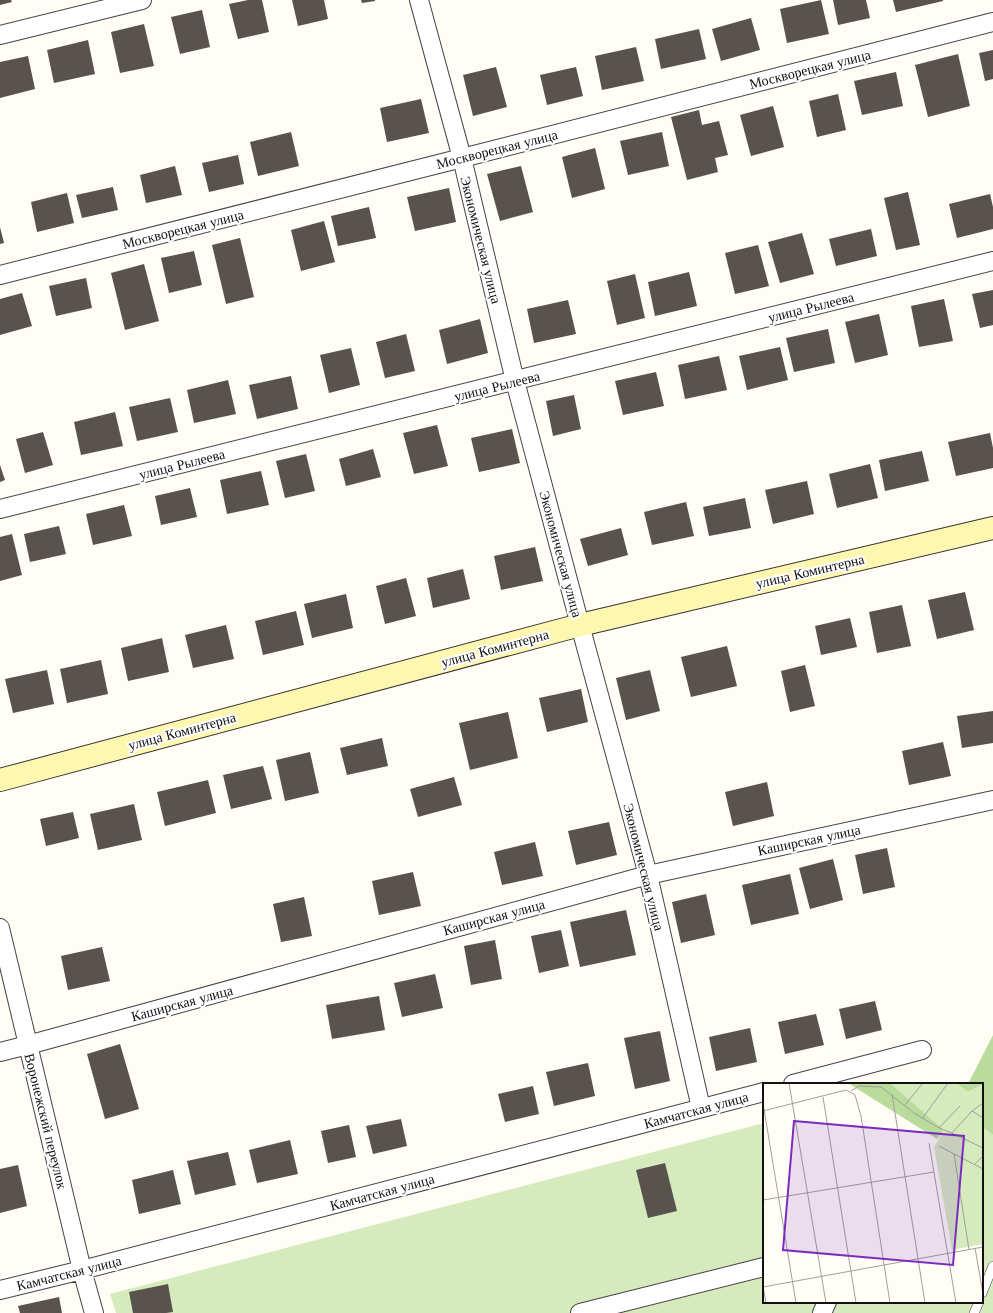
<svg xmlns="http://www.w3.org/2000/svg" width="993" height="1313" font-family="'Libre Baskerville',serif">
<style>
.green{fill:#d5ebbd}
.forest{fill:#b9dc9c}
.building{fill:#5a524d}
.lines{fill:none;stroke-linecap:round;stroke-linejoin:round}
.lane-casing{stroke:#444;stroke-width:10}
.street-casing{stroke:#444;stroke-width:20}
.secondary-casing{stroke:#333;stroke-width:24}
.lane{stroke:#fff;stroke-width:9}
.street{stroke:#fff;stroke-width:18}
.secondary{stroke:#fff6b0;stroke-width:22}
.labels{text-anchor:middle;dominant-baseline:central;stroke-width:4;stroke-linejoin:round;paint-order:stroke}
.street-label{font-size:14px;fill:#111;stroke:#fff}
.inset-road{fill:none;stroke:#a09f9a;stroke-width:1}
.view{fill:#7b2cbf;fill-opacity:0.15;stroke:#7b2cbf;stroke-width:2}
.inset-edge{fill:none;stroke:#111;stroke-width:2}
</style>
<rect width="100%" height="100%" fill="#fffdf5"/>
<path class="green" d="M764 1123V1302H982V1127L993 1135V1313H116L110 1294Z"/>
<path class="forest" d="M993 1035V1135L982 1127V1084H968Z"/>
<path class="building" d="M0 0H11L12 2 0 5Z
M248 0H262L269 32 238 39 229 4Z
M292 0H324L328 19 298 26Z
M361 0H375V1L362 3Z
M821 0 829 34 787 43 780 9Z
M833 0H866L870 18 838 25Z
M893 0H943V1L896 12Z
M202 10 210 47 180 54 171 17Z
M751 18 760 50 721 61 712 29Z
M144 24 154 66 120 73 111 32Z
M699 29 706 59 661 69 655 39Z
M88 40 95 74 54 83 47 50Z
M636 47 644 81 602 90 595 56Z
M993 50V79L985 81 979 53Z
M958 54 970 106 928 117 915 65Z
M28 56 35 89 0 98V62Z
M496 67 507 107 473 116 463 75Z
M576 67 583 96 547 105 540 75Z
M896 72 903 106 862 115 854 81Z
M838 94 846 130 817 137 809 101Z
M421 99 429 133 387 142 380 108Z
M773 106 784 147 751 156 740 115Z
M699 110 702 125 719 121 728 155 715 158 718 172 687 180 671 117Z
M291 132 299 166 258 176 250 142Z
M662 132 669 166 628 175 620 141Z
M595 148 605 189 572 198 562 157Z
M238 155 244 184 209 192 202 163Z
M175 166 182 195 146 203 140 175Z
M521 166 533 212 500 221 487 174Z
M113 187 118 210 82 218 76 195Z
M449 188 456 222 415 231 407 197Z
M908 192 920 245 896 250 884 198Z
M67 193 74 223 37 232 31 202Z
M990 194 993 207V229L957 238 949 204Z
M369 207 376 238 338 246 331 216Z
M324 221 335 262 301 271 291 230Z
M0 227 4 243 0 244Z
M871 229 877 256 836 266 829 239Z
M802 233 814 274 780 283 768 242Z
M240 238 254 297 226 304 212 245Z
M758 245 769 286 735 294 725 253Z
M194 251 202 285 169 293 161 258Z
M144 264 159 321 125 330 111 273Z
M689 272 697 306 655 316 648 282Z
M635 274 645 318 617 325 607 281Z
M86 278 92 308 56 316 49 286Z
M993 290V325L980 328 972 294Z
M22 293 32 326 0 335V299Z
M944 299 953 341 919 347 911 306Z
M568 300 576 334 534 343 527 309Z
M879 314 888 355 855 363 845 322Z
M480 319 488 353 447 364 439 330Z
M828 329 835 363 794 372 786 338Z
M406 334 415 371 385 378 376 342Z
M780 347 788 380 747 390 739 356Z
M351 348 360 385 329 393 320 355Z
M719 356 727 390 685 399 678 365Z
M656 372 664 406 623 415 615 381Z
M291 376 298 409 257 419 249 385Z
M228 380 236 414 194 423 187 390Z
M574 395 581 429 553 436 546 401Z
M170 398 178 432 137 441 129 407Z
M115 412 123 446 81 455 74 422Z
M437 425 448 466 414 474 403 433Z
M512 429 520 463 479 472 471 438Z
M43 432 53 465 25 473 16 439Z
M990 433 993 448V468L956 476 948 442Z
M373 449 381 477 346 486 339 459Z
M922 451 929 481 885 491 879 460Z
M306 454 315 491 285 498 276 461Z
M870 464 878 498 837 508 829 474Z
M0 465 5 480 0 482Z
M261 471 269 505 227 514 220 480Z
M807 481 814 514 773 524 765 490Z
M190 488 197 517 161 525 155 496Z
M745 498 751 528 709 536 703 507Z
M686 502 694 536 652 545 644 512Z
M124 505 132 536 93 545 86 514Z
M59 526 66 554 30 562 24 534Z
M621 528 628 555 588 566 580 539Z
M12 534 22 575 0 581V537Z
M535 547 543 581 501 590 494 556Z
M463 569 470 599 433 608 427 578Z
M406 578 416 616 385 624 376 586Z
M965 592 974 630 937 639 928 600Z
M346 594 353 628 312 638 304 604Z
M902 605 911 646 877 653 869 612Z
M296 611 304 645 263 655 255 621Z
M850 618 857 647 821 655 815 626Z
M226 625 234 659 193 668 185 635Z
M162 638 169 672 128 681 121 648Z
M727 646 737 686 691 697 681 657Z
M101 660 108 694 67 703 60 669Z
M805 665 815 706 790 712 781 671Z
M47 670 54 704 13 713 5 679Z
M650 670 660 711 626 720 616 678Z
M581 689 588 722 547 732 539 698Z
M993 711V743L962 748 957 716Z
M508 712 518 758 470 770 459 723Z
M382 738 388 766 347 775 340 748Z
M943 742 951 776 909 785 902 751Z
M310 752 319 793 285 801 276 760Z
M263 766 272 799 231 809 223 775Z
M454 777 462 805 418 817 410 789Z
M208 780 216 813 165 826 157 792Z
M767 782 774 816 733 826 725 792Z
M134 804 142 840 98 850 90 814Z
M73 812 79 838 46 846 40 819Z
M609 822 617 855 576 865 568 831Z
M535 842 543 876 502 885 494 852Z
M887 848 895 887 863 894 855 855Z
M833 859 843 900 810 909 799 868Z
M413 872 421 906 379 915 372 881Z
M790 874 799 914 751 925 742 885Z
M706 894 715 935 681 943 672 902Z
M304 897 312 936 281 942 273 904Z
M626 910 636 955 580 967 570 922Z
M561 930 569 966 539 973 531 936Z
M495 940 502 979 471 985 464 946Z
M102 947 110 981 68 990 61 956Z
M435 974 443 1008 402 1017 394 983Z
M379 996 385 1030 332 1039 326 1005Z
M875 1001 882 1030 846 1039 839 1009Z
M816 1014 824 1045 785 1054 778 1022Z
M750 1028 757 1062 716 1071 709 1037Z
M660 1031 670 1081 635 1089 624 1038Z
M120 1044 139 1109 105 1119 87 1054Z
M588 1063 595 1096 554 1106 546 1072Z
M533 1086 539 1114 505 1122 498 1094Z
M401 1119 407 1146 373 1154 366 1126Z
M349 1125 356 1157 328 1163 321 1131Z
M290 1140 298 1174 257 1183 249 1150Z
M228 1152 236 1185 195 1195 187 1161Z
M665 1163 677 1211 648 1218 636 1170Z
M18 1165 27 1206 0 1213V1169Z
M173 1170 181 1204 139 1214 132 1180Z
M168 1284 173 1312 166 1313H133L129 1292Z
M59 1297 62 1313H20L18 1306Z"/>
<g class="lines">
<defs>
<path id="lane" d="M982 1293 993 1266
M974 1313 979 1302"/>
<path id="street" d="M419 0 462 158 515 381 580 625 648 875 701 1108
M0 35 142 0
M0 275 462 158 993 22
M0 509 993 261
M0 928 82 1270 94 1313
M0 1052 28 1045 648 875 993 800
M793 1084 922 1050
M0 1290 82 1270 764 1092
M580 1313 764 1267
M822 1313 827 1302"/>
<path id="secondary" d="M0 780 580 625 993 528"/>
</defs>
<use href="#lane" class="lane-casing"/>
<use href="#street" class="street-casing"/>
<use href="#secondary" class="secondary-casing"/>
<use href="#lane" class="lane"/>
<use href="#street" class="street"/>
<use href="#secondary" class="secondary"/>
</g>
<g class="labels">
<g class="street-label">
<text transform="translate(810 69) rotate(-14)">Москворецкая улица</text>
<text transform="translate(497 149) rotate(-14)">Москворецкая улица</text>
<text transform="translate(183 229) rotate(-14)">Москворецкая улица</text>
<text transform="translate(481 240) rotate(76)">Экономическая улица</text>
<text transform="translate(811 307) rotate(-14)">улица Рылеева</text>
<text transform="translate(497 386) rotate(-14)">улица Рылеева</text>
<text transform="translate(182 464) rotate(-14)">улица Рылеева</text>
<text transform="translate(561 554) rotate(75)">Экономическая улица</text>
<text transform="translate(810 571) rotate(-13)">улица Коминтерна</text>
<text transform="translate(495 648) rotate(-15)">улица Коминтерна</text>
<text transform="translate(182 731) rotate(-15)">улица Коминтерна</text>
<text transform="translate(809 840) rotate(-12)">Каширская улица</text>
<text transform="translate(644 867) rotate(76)">Экономическая улица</text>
<text transform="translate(494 917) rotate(-15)">Каширская улица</text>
<text transform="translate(182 1003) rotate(-15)">Каширская улица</text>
<text transform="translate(696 1110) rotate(-15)">Камчатская улица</text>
<text transform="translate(46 1121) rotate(76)">Воронежский переулок</text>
<text transform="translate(382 1192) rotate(-15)">Камчатская улица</text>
<text transform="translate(69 1273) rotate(-14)">Камчатская улица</text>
</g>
</g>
<g transform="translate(763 1083)">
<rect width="220" height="220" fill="#fffdf5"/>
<path d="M127 0H193L205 9 220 1V161L189 167 171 64 181 47Z" fill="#d5ebbd"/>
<path d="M85 0H127L181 47 174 56ZM193 0H220V1L205 9Z" fill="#b9dc9c"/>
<path class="inset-road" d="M26 0 63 220M88 8 96 3 118 4 151 30 176 45M129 11 162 220M60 14 93 220M0 20 33 220M220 20 209 28 189 50 220 65M141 23 160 0M0 28 83 7 92 12 98 33 127 220M209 28 220 35M159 36 185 0M189 50 176 45 197 23M166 60 193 220M176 63 220 86M191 71 206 167M211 82 220 73M0 117 171 89M212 165 220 211M0 203 3 220M0 204 220 164"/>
<path class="view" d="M31 38 201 53 190 182 20 167Z"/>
<rect width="220" height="220" class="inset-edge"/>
</g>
</svg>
